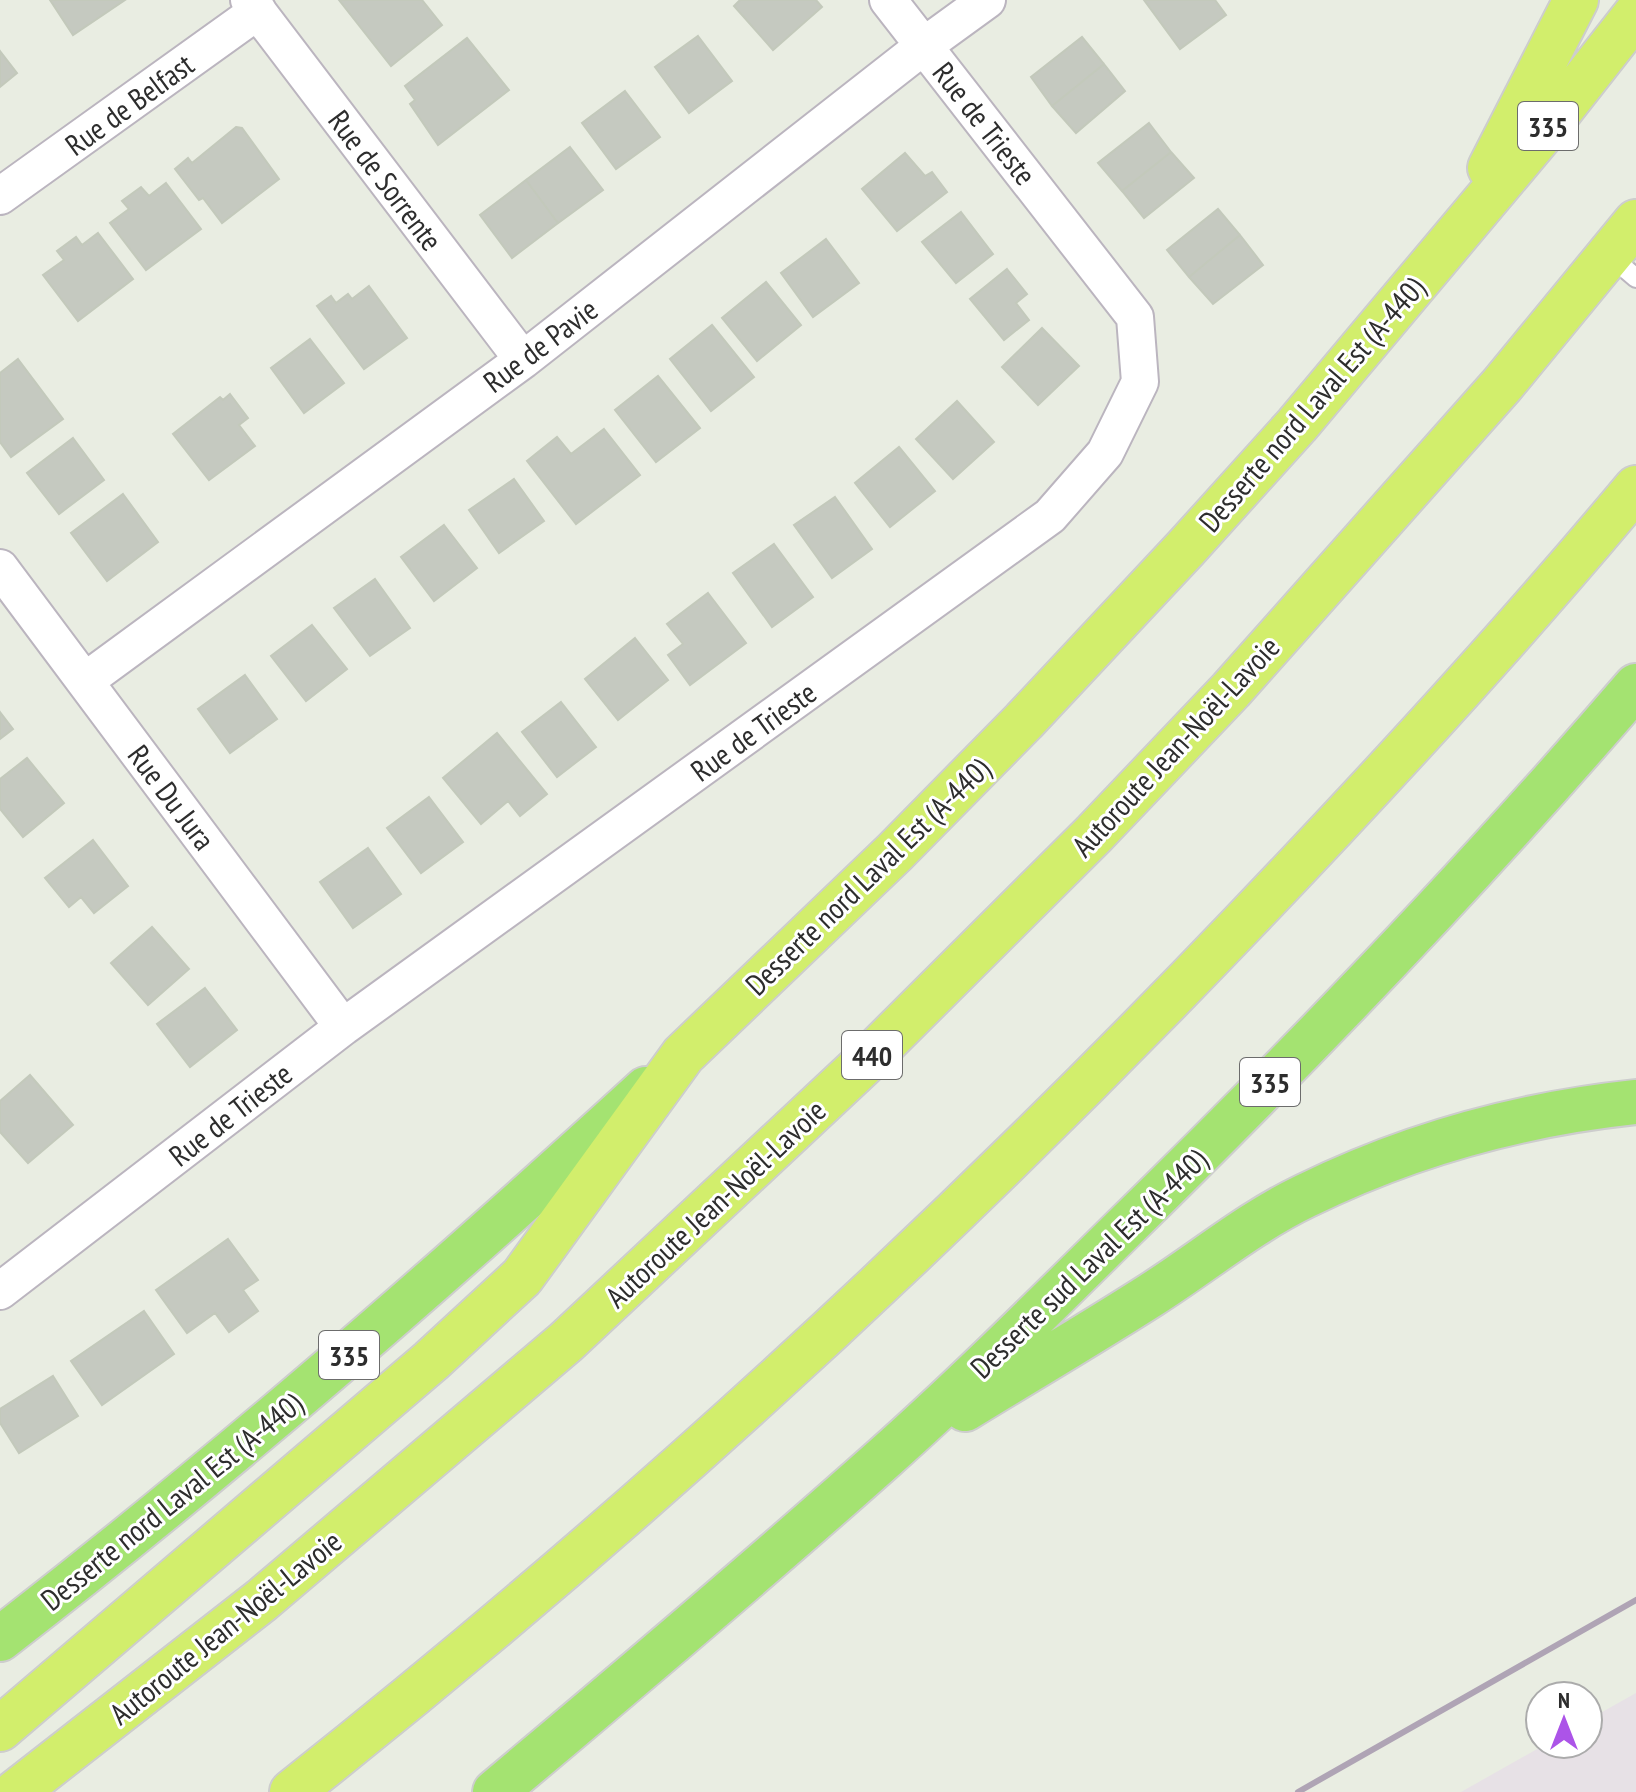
<svg xmlns="http://www.w3.org/2000/svg" width="1636" height="1792" font-family="'PT Sans Narrow',sans-serif">
<style>
.industrial{fill:#e7e1e6}
.building{fill:#c5c9c0;stroke:#c3c9bb;stroke-width:2}
.lines{fill:none;stroke-linecap:round;stroke-linejoin:round}
.lane-casing{stroke:#bbb5bf;stroke-width:22}
.street-casing{stroke:#bbb5bf;stroke-width:40}
.primary-casing{stroke:#cdcdcd;stroke-width:48}
.highway-casing{stroke:#cdcdcd;stroke-width:48}
.lane{stroke:#fff;stroke-width:18}
.street{stroke:#fff;stroke-width:36}
.primary{stroke:#a4e371;stroke-width:44}
.highway{stroke:#d2ee6c;stroke-width:44}
.rail{stroke:#afa4b5;stroke-width:6}
.labels{text-anchor:middle;dominant-baseline:central;stroke-width:6;stroke-linejoin:round;paint-order:stroke}
.shield{fill:#fff;stroke:#6c6c6c;stroke-width:2}
.shield-label{font-size:28px;font-weight:bold;fill:#2d2d2d}
.street-label{font-size:30px;fill:#2d2d2d;stroke:#fff}
</style>
<rect width="100%" height="100%" fill="#e9ede2"/>
<path class="industrial" d="M1636 1693V1792H1461L1546 1744H1588V1720Z"/>
<path class="building" d="M50 0H125L73 35Z
M339 0H422L442 25 391 66Z
M740 0H816L822 7 773 50 734 6Z
M1144 0H1215L1226 15 1180 49Z
M698 36 732 81 689 113 655 67Z
M1082 37 1104 64 1052 106 1031 77Z
M467 38 509 90 438 145 410 104 415 100 405 86Z
M0 51 17 73 0 87Z
M1104 64 1125 91 1076 133 1052 106Z
M625 91 660 137 616 169 582 123Z
M1149 123 1171 152 1122 191 1098 163Z
M236 127 242 128 279 179 222 223 203 198 199 200 175 169 188 158 192 163Z
M570 147 603 190 558 223 526 180Z
M1171 152 1194 178 1144 218 1122 191Z
M905 153 925 176 932 172 947 192 897 231 862 189Z
M526 180 558 223 512 258 480 215Z
M166 183 201 229 146 270 110 223 129 209 122 201 141 187 149 196Z
M1218 209 1240 235 1189 277 1167 250Z
M961 212 993 254 956 283 922 242Z
M98 233 133 279 78 321 43 275 64 260 57 251 76 237 82 245Z
M1240 235 1263 265 1213 304 1189 277Z
M826 239 859 283 813 317 781 273Z
M1007 269 1027 294 1016 303 1029 320 1004 340 970 299Z
M766 282 801 325 757 361 722 318Z
M369 286 407 338 364 369 317 306 331 296 336 303 348 294 352 299Z
M712 325 754 377 711 411 670 359Z
M1042 328 1079 366 1038 405 1002 367Z
M310 339 344 383 304 413 271 368Z
M18 359 63 419 11 457 0 442V373Z
M658 376 700 428 656 462 615 410Z
M230 394 248 418 239 425 255 446 209 480 173 434 220 397 223 400Z
M957 401 994 442 953 479 916 439Z
M604 429 640 475 576 524 527 461 557 437 571 454Z
M73 438 104 480 59 514 27 473Z
M899 447 935 491 890 527 855 483Z
M514 479 544 521 499 553 469 510Z
M123 494 158 542 107 581 71 533Z
M835 497 872 549 832 578 794 525Z
M444 525 477 568 434 601 401 557Z
M774 544 813 597 772 627 733 573Z
M375 579 410 628 370 656 334 608Z
M708 593 746 643 690 685 668 655 683 644 667 624Z
M312 625 347 669 306 701 271 656Z
M635 638 668 680 618 720 585 679Z
M245 675 277 719 230 753 198 709Z
M561 702 596 747 557 777 522 732Z
M0 712 13 729 0 739Z
M497 733 547 794 520 816 508 801 481 824 443 778Z
M27 758 64 803 23 837 0 809V779Z
M429 797 463 842 421 873 387 828Z
M93 840 128 886 94 913 81 897 69 907 45 878Z
M368 848 401 894 353 928 320 882Z
M152 927 189 969 148 1005 111 963Z
M205 988 237 1030 190 1067 157 1024Z
M30 1075 73 1125 28 1163 0 1132V1101Z
M228 1239 258 1280 243 1290 258 1311 229 1332 215 1313 187 1333 156 1290Z
M144 1311 174 1354 102 1405 71 1361Z
M53 1376 78 1416 19 1453 0 1423V1409Z"/>
<g class="lines">
<defs>
<path id="lane" d="M1609 255 1636 278"/>
<path id="street" d="M249 0 523 360
M0 196 258 11
M0 568 343 1027
M85 681 523 360 925 45 987 0
M0 1291 343 1027 1050 516 1105 453 1140 382 1135 317 888 0"/>
<path id="primary" d="M965 1409C1027 1371 1090 1334 1151 1295 1203 1262 1249 1223 1305 1196 1409 1145 1521 1114 1636 1102
M0 1639C224 1466 437 1280 646 1089
M495 1792C625 1683 756 1572 883 1459 965 1386 1042 1309 1120 1232 1299 1057 1473 876 1636 686"/>
<path id="highway" d="M1490 168 1576 0
M0 1729 431 1361 522 1277 683 1055 895 852 1024 721 1186 548 1297 425 1375 332 1548 126 1636 14
M16 1792 262 1600 566 1342 862 1065 1094 834 1231 690 1502 385 1636 222
M292 1792C629 1525 947 1233 1244 922 1379 781 1511 638 1636 488"/>
</defs>
<use href="#lane" class="lane-casing"/>
<use href="#street" class="street-casing"/>
<use href="#primary" class="primary-casing"/>
<use href="#highway" class="highway-casing"/>
<use href="#lane" class="lane"/>
<use href="#street" class="street"/>
<use href="#primary" class="primary"/>
<use href="#highway" class="highway"/>
<path class="rail" d="M1298 1792 1636 1600"/>
</g>
<g class="labels">
<g class="shield">
<rect x="1518" y="102" width="60" height="48" rx="6"/>
<rect x="842" y="1031" width="60" height="48" rx="6"/>
<rect x="1240" y="1058" width="60" height="48" rx="6"/>
<rect x="319" y="1331" width="60" height="48" rx="6"/>
</g>
<g class="shield-label">
<text x="1548" y="126">335</text>
<text x="872" y="1055">440</text>
<text x="1270" y="1082">335</text>
<text x="349" y="1355">335</text>
</g>
<g class="street-label">
<text transform="translate(129 104) rotate(-36)">Rue de Belfast</text>
<text transform="translate(985 123) rotate(52)">Rue de Trieste</text>
<text transform="translate(386 180) rotate(53)">Rue de Sorrente</text>
<text transform="translate(540 345) rotate(-37)">Rue de Pavie</text>
<text transform="translate(1311 404) rotate(-49)">Desserte nord Laval Est (A-440)</text>
<text transform="translate(753 731) rotate(-36)">Rue de Trieste</text>
<text transform="translate(1175 746) rotate(-47)">Autoroute Jean-Noël-Lavoie</text>
<text transform="translate(172 797) rotate(53)">Rue Du Jura</text>
<text transform="translate(867 876) rotate(-44)">Desserte nord Laval Est (A-440)</text>
<text transform="translate(230 1114) rotate(-38)">Rue de Trieste</text>
<text transform="translate(715 1203) rotate(-43)">Autoroute Jean-Noël-Lavoie</text>
<text transform="translate(1088 1263) rotate(-44)">Desserte sud Laval Est (A-440)</text>
<text transform="translate(171 1501) rotate(-39)">Desserte nord Laval Est (A-440)</text>
<text transform="translate(225 1627) rotate(-39)">Autoroute Jean-Noël-Lavoie</text>
</g>
</g>
<g transform="translate(1564 1720)"><circle r="38" fill="#ffffff" stroke="#ababab" stroke-width="2"/>
<path d="M0-6L14 30L0 20L-14 30Z" fill="#ac54e8"/>
<text y="-12" font-size="22" font-weight="bold" text-anchor="middle" fill="#2d2d2d">N</text>
</g>
</svg>
